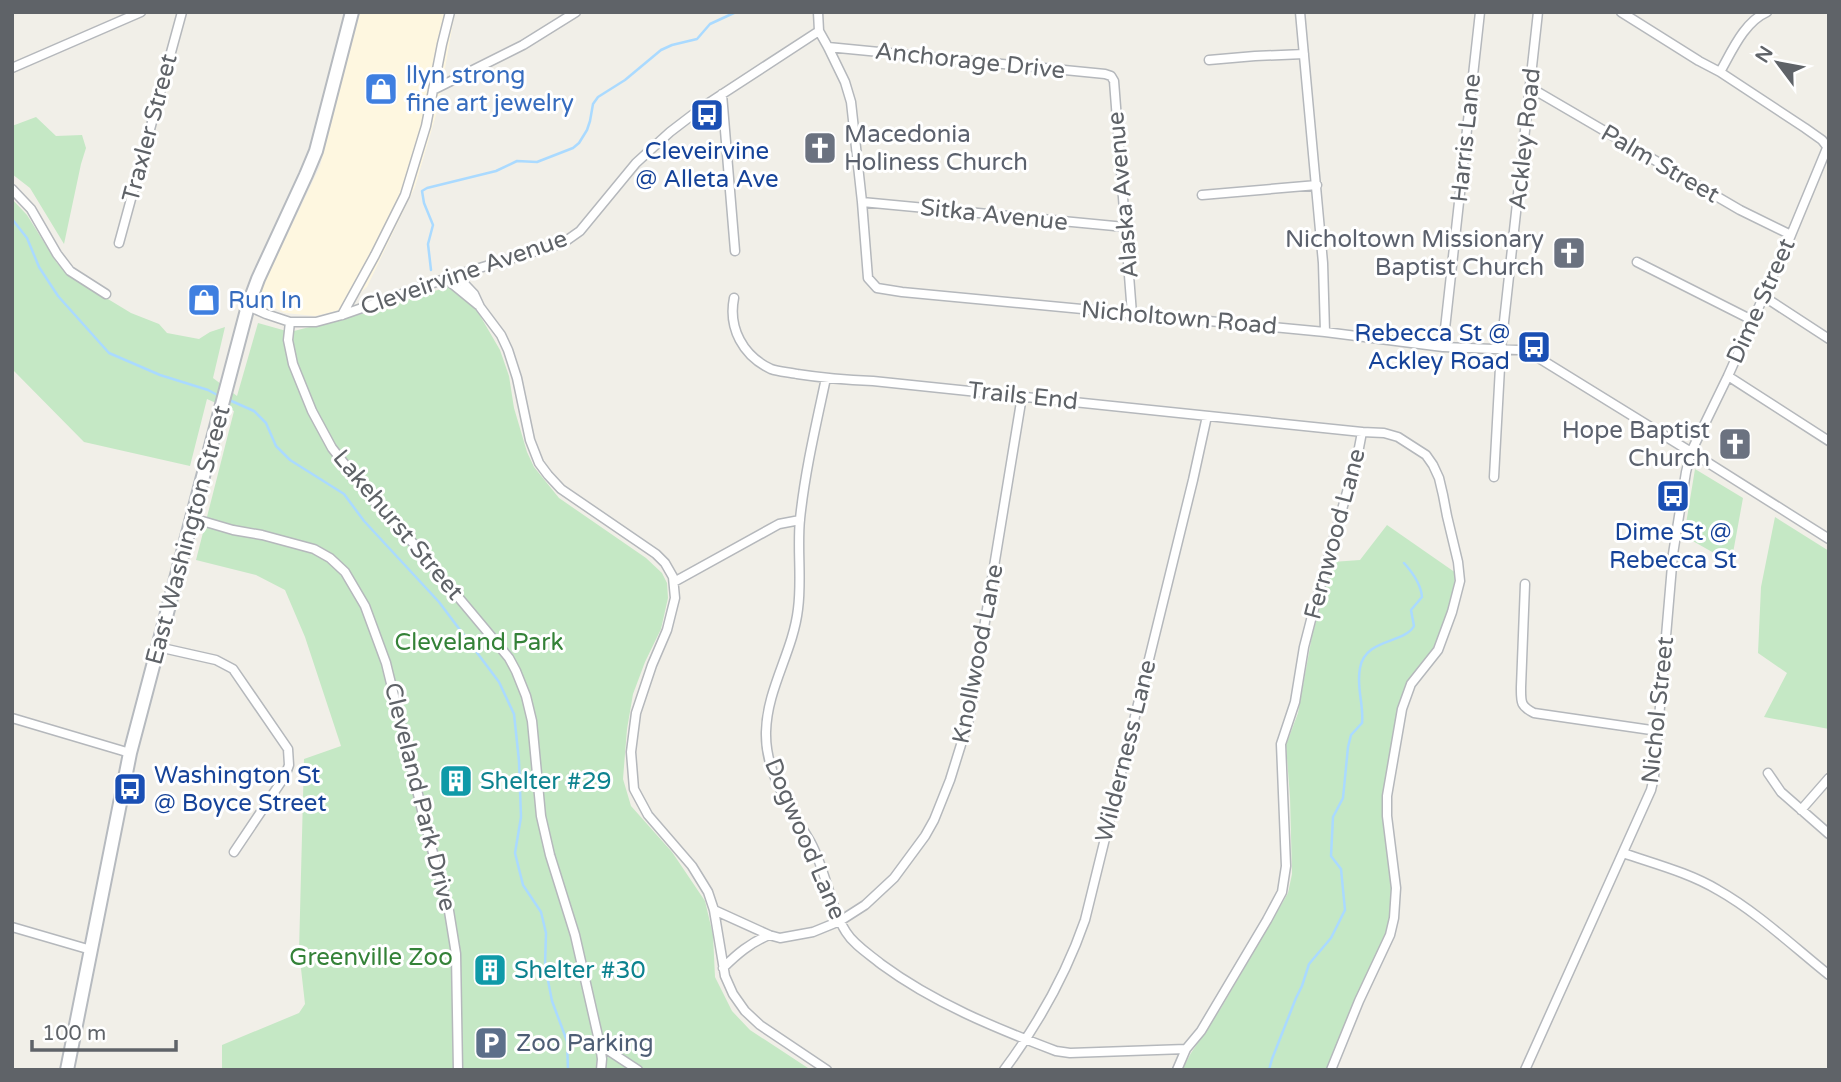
<svg xmlns="http://www.w3.org/2000/svg" width="1841" height="1082" font-family="'Varela Round',sans-serif">
<style>
.commercial{fill:#fef7e0}
.green{fill:#c5e8c5}
.lines{fill:none;stroke-linecap:round;stroke-linejoin:round}
.stream{stroke:#aadaff;stroke-width:2.5}
.street-casing{stroke:#b5b8bc;stroke-width:11}
.secondary-casing{stroke:#b6babf;stroke-width:16}
.street{stroke:#fff;stroke-width:8}
.secondary{stroke:#fff;stroke-width:12}
.labels{text-anchor:middle;dominant-baseline:central;stroke-width:6;stroke-linejoin:round;paint-order:stroke}
.street-label{font-size:24px;fill:#5f6368;stroke:#fff}
.shop-label{font-size:24px;fill:#366cbe;stroke:#fff;text-anchor:start}
.worship-label{font-size:24px;fill:#5b616d;stroke:#fff;text-anchor:end}
.transit-label{font-size:24px;fill:#164399;stroke:#fff}
.park-label{font-size:24px;fill:#348238;stroke:#fff}
.culture-label{font-size:24px;fill:#0d838f;stroke:#fff;text-anchor:start}
.service-label{font-size:24px;fill:#4e5e75;stroke:#fff;text-anchor:start}
</style>
<rect width="100%" height="100%" fill="#f1efe8"/>
<path class="commercial" d="M360 12H455L438 108 415 187 367 287 340 310 315 316 285 313 268 305 260 292 320 166Z"/>
<path class="green" d="M36 117 56 136 82 135 86 148 81 164 64 244 30 188 12 174V126Z
M12 199 27 215 57 263 70 276 131 313 159 324 167 333 199 339 210 332 225 327 213 378 237 396 258 323 290 332 364 313 451 286 475 307 500 350 509 376 514 408 527 452 534 467 559 498 646 558 662 573 667 583 668 598 661 629 645 662 633 694 627 729 623 779 631 806 672 852 705 901 713 935 715 977 732 1011 750 1030 811 1070H222V1045L299 1013 305 1004 299 951 304 759 341 746 305 637 285 590 256 575 196 560 234 411 207 399 190 466 84 442 12 369Z
M1695 469 1743 498 1733 553 1721 557 1684 536Z
M1775 517 1829 551V729L1764 717 1787 673 1758 653 1761 587Z
M1387 525 1456 573 1450 609 1439 645 1407 685 1396 726 1383 796 1393 893 1389 927 1329 1070H1182L1191 1053 1221 1008 1288 893 1292 874 1290 797 1286 745 1298 713 1312 636 1332 562 1360 560Z"/>
<g class="lines">
<path class="stream" d="M12 219 27 238 39 267 58 296 109 353 160 375 208 390 221 397
M431 270 428 244 433 225 424 203 422 191 427 188 496 171 517 161 537 162 573 148 579 143 587 130 590 121 593 104 598 97 625 80 661 50 672 45 697 39 710 24 736 12
M227 399 254 411 266 423 276 446 290 460 344 494 364 521 439 602 499 682 514 714 519 761 521 817 515 853 523 885 541 912 546 933 545 965 552 1001 567 1041 568 1070
M1269 1070 1272 1059 1296 998 1302 986 1309 964 1331 938 1345 910 1341 869 1331 856 1333 817 1343 798 1348 747 1351 735 1362 723C1364 705 1356 687 1360 668 1365 638 1404 644 1414 626L1411 610 1422 597C1421 584 1413 573 1404 563"/>
<defs>
<path id="street" d="M818 12 819 31 828 47 845 82 851 102 862 202 868 278 877 288 902 292 1325 332 1443 347 1519 350 1529 352 1691 452 1829 539
M1300 12 1323 263 1325 332
M1621 12 1699 61 1720 72 1805 128 1822 140 1829 149
M828 47 1105 74 1111 76 1114 81 1132 314
M1209 60 1255 56 1304 54
M12 68 141 12
M1720 72C1732 51 1744 22 1767 12
M1531 88 1740 210 1791 235
M433 90 523 45 576 12
M722 94 735 251
M12 189 31 209 57 254 70 271 106 294
M1202 195 1317 185
M862 202 1125 227
M119 243 182 12
M1637 262 1752 320
M456 275 474 294 480 307 501 335 508 350 517 378 530 440 539 463 548 475 561 489 656 554 665 563 673 577 675 598 667 630 652 665 636 713 631 752 634 789 648 815 692 866 708 892 714 910 725 976 733 994 745 1011 760 1025 827 1070
M445 278 478 305
M1763 296 1829 339
M734 298C728 328 743 356 771 369 779 372 789 372 797 374 823 378 847 380 873 381L1362 432 1384 433 1398 437 1426 455 1433 465 1439 478 1443 495 1447 516 1458 562 1460 581 1452 612 1438 650 1411 684 1402 709 1387 796V816L1396 888 1394 918 1390 935 1359 1001 1331 1070
M248 306 266 314 290 322H316L342 315 456 275 563 243 580 231 636 163 670 132 704 106 819 31
M342 315 375 255 405 195 426 126 442 44 450 12
M290 322 288 340 293 364 312 411 332 448 372 499 413 543 485 629 509 658 516 671 526 696 532 721 541 816 550 855 575 935 600 1045 638 1070
M1443 347 1480 12
M1728 376 1829 441
M826 378C816 425 805 471 800 519 797 549 802 579 798 609 793 652 767 688 766 732 765 775 791 808 811 843 826 871 830 907 846 932 854 945 869 954 881 964 934 1003 995 1028 1056 1051L1070 1053 1186 1049
M1494 477 1501 349 1538 12
M192 518 233 530 262 535 314 549 330 558 345 572 365 606 386 663 427 831 449 911 456 954 458 1070
M674 582 779 524 800 520
M1525 584 1521 687C1521 702 1520 706 1534 713L1658 731
M158 647 216 660 233 669 288 749 289 765 285 776 234 852
M12 718 130 753
M1768 773 1781 792 1829 834
M1801 810 1829 778
M1623 853C1655 864 1690 873 1718 890 1757 912 1794 947 1829 975
M714 910 769 935 780 938 813 932 840 921 865 905 894 878 925 836 934 820 950 780 969 719 1022 396
M12 927 91 950
M723 968C737 954 750 943 769 935
M600 1045 602 1059 601 1070
M1004 1070C1039 1023 1066 975 1085 920L1193 480 1207 416
M1177 1070 1186 1049 1201 1031 1267 920 1282 892 1286 866 1281 744 1295 702 1304 647 1313 612 1358 453 1362 432
M1525 1070 1651 790 1654 777 1673 554 1686 472 1691 452 1728 376 1791 235 1827 148"/>
<path id="secondary" d="M67 1070 130 753 248 306 258 279 306 175 316 151 352 12"/>
</defs>
<use href="#street" class="street-casing"/>
<use href="#secondary" class="secondary-casing"/>
<use href="#street" class="street"/>
<use href="#secondary" class="secondary"/>
</g>
<defs>
<symbol id="shop-square" viewBox="-11 -11 22 22"><rect x="-9" y="-9" width="18" height="18" rx="4" fill="#3f7fe0" stroke="#fff"/><path d="M-5-2.5h2.3a2.7 3.5 0 0 1 5.4 0H5L5.5 6h-11ZM-1.5-2.5h3a1.5 2.3 0 0 0-3 0Z" fill="#fff"/></symbol>
<symbol id="bus-square" viewBox="-11 -11 22 22"><rect x="-9" y="-9" width="18" height="18" rx="4" fill="#1a4fb4" stroke="#fff"/><path d="M-5-6H5V4H4V6H2V4H-2V6H-4V4H-5ZM-3.5-4V0h7V-4ZM-3.5 1.2v1.5H-2V1.2ZM2 1.2v1.5H3.5V1.2Z" fill="#fff"/></symbol>
<symbol id="church-square" viewBox="-11 -11 22 22"><rect x="-9" y="-9" width="18" height="18" rx="4" fill="#6b7280" stroke="#fff"/><path d="M-1.2-6h2.4v3.5h3.3v2.4h-3.3V6h-2.4V-.1h-3.3v-2.4h3.3Z" fill="#fff"/></symbol>
<symbol id="building-square" viewBox="-11 -11 22 22"><rect x="-9" y="-9" width="18" height="18" rx="4" fill="#0f9aa8" stroke="#fff"/><path d="M-4-6H4V6H1V3H-1V6H-4ZM-2.5-4.3h1.7v1.8h-1.7ZM.8-4.3h1.7v1.8H.8ZM-2.5-1h1.7V.8h-1.7ZM.8-1h1.7V.8H.8Z" fill="#fff"/></symbol>
<symbol id="parking-square" viewBox="-11 -11 22 22"><rect x="-9" y="-9" width="18" height="18" rx="4" fill="#5c6f8a" stroke="#fff"/><path d="M-3.5-5.5H1a3.5 3.5 0 0 1 0 7H-1V5.5H-3.5ZM-1-3.4V-.6H.8a1.4 1.4 0 0 0 0-2.8Z" fill="#fff"/></symbol>
</defs>
<g fill-rule="evenodd">
<use href="#shop-square" x="362" y="70" width="38" height="38"/>
<use href="#bus-square" x="688" y="96" width="38" height="38"/>
<use href="#church-square" x="801" y="129" width="38" height="38"/>
<use href="#church-square" x="1550" y="234" width="38" height="38"/>
<use href="#shop-square" x="185" y="281" width="38" height="38"/>
<use href="#bus-square" x="1515" y="328" width="38" height="38"/>
<use href="#church-square" x="1716" y="425" width="38" height="38"/>
<use href="#bus-square" x="1654" y="477" width="38" height="38"/>
<use href="#building-square" x="437" y="762" width="38" height="38"/>
<use href="#bus-square" x="111" y="770" width="38" height="38"/>
<use href="#building-square" x="471" y="951" width="38" height="38"/>
<use href="#parking-square" x="472" y="1024" width="38" height="38"/>
</g>
<g class="labels">
<g class="street-label">
<text transform="translate(970 61) rotate(6)">Anchorage Drive</text>
<text transform="translate(150 128) rotate(-75)">Traxler Street</text>
<text transform="translate(1466 138) rotate(-84)">Harris Lane</text>
<text transform="translate(1525 139) rotate(-84)">Ackley Road</text>
<text transform="translate(1660 164) rotate(30)">Palm Street</text>
<text transform="translate(1123 195) rotate(-95)">Alaska Avenue</text>
<text transform="translate(994 215) rotate(6)">Sitka Avenue</text>
<text transform="translate(464 273) rotate(-19)">Cleveirvine Avenue</text>
<text transform="translate(1761 301) rotate(-66)">Dime Street</text>
<text transform="translate(1179 318) rotate(5)">Nicholtown Road</text>
<text transform="translate(1023 396) rotate(6)">Trails End</text>
<text transform="translate(398 525) rotate(50)">Lakehurst Street</text>
<text transform="translate(1335 534) rotate(-75)">Fernwood Lane</text>
<text transform="translate(188 535) rotate(-75)">East Washington Street</text>
<text transform="translate(978 654) rotate(-79)">Knollwood Lane</text>
<text transform="translate(1658 710) rotate(-84)">Nichol Street</text>
<text transform="translate(1126 751) rotate(-76)">Wilderness Lane</text>
<text transform="translate(420 797) rotate(76)">Cleveland Park Drive</text>
<text transform="translate(805 839) rotate(67)">Dogwood Lane</text>
</g>
<g class="shop-label">
<text x="406" y="75">llyn strong<tspan x="406" dy="28">fine art jewelry</tspan></text>
<text x="228" y="300">Run In</text>
</g>
<g class="worship-label">
<text x="844" y="134" text-anchor="start">Macedonia<tspan x="844" dy="28">Holiness Church</tspan></text>
<text x="1544" y="239">Nicholtown Missionary<tspan x="1544" dy="28">Baptist Church</tspan></text>
<text x="1710" y="430">Hope Baptist<tspan x="1710" dy="28">Church</tspan></text>
</g>
<g class="transit-label">
<text x="707" y="151">Cleveirvine<tspan x="707" dy="28">@ Alleta Ave</tspan></text>
<text x="1510" y="333" text-anchor="end">Rebecca St @<tspan x="1510" dy="28">Ackley Road</tspan></text>
<text x="1673" y="532">Dime St @<tspan x="1673" dy="28">Rebecca St</tspan></text>
<text x="154" y="775" text-anchor="start">Washington St<tspan x="154" dy="28">@ Boyce Street</tspan></text>
</g>
<g class="park-label">
<text x="479" y="642">Cleveland Park</text>
<text x="371" y="957">Greenville Zoo</text>
</g>
<g class="culture-label">
<text x="480" y="781">Shelter #29</text>
<text x="514" y="970">Shelter #30</text>
</g>
<g class="service-label">
<text x="516" y="1043">Zoo Parking</text>
</g>
</g>
<rect width="1841" height="1082" fill="none" stroke="#5f6368" stroke-width="28"/>
<g transform="translate(1778 63) rotate(302)" stroke="#ffffff" stroke-width="5" paint-order="stroke">
<path d="M0-5L12 26L0 18L-12 26Z" fill="#5f6368"/>
<text y="-10" font-size="19" font-weight="bold" text-anchor="middle" fill="#5f6368">N</text>
</g>
<path d="M32 1040v10h144v-10" fill="none" stroke="#5f6368" stroke-width="3.5"/>
<text x="42" y="1040" font-size="21" fill="#5f6368" stroke="#ffffff" stroke-width="5" paint-order="stroke">100 m</text>
</svg>
